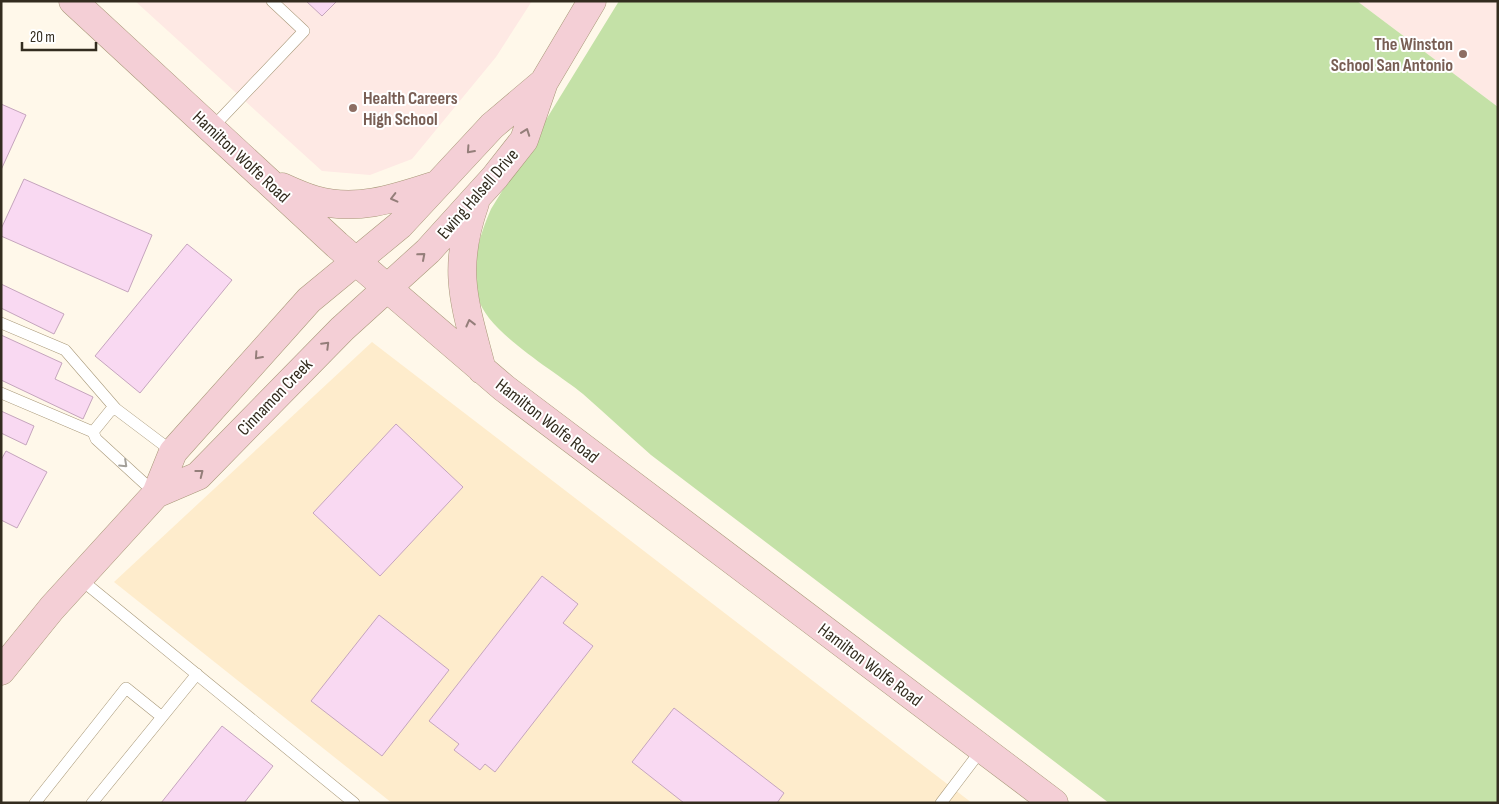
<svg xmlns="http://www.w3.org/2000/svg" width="1499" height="804" font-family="'Sofia Sans Condensed',sans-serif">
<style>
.built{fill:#feeccc}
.education{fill:#fee9e4}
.green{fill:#c4e1a7}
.building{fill:#f9d9f2;stroke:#c5a5bd}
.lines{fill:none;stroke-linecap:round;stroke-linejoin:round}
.lane-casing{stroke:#a89878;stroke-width:12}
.secondary-casing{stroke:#a89878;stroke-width:29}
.lane{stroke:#fff;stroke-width:11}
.secondary{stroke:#f4cfd6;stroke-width:28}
.oneway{stroke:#947e7a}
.oneway2{stroke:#a3a09a}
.education-dot{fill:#8d6e63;stroke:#fff;stroke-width:2}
.labels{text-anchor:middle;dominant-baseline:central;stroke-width:4;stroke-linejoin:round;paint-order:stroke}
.education-label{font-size:18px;font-weight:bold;fill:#785e54;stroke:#fff;text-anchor:end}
.street-label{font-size:18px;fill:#332c1f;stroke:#fff}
</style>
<rect width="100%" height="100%" fill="#fff8ea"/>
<path class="built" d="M372 342 972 803H392L114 582Z"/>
<path class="education" d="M135 1H532L496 57 412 159 370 175 322 171Z
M1357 1H1498V107Z"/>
<path class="green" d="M619 1H1357L1498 107V803H1109L651 455C628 435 606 414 583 394 555 371 486 332 478 297 470 266 479 237 491 209Z"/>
<path class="building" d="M306 1H337L322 16Z
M1 104 26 115 1 170Z
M24 179 152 235 128 292 1 236V229Z
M187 244 232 280 140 393 95 356Z
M1 284 64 314 54 334 1 308Z
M1 335 62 363 55 379 93 397 83 419 1 380Z
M1 411 34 426 26 445 1 433Z
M396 424 463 487 380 576 313 513Z
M6 451 47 472 17 528 1 520V460Z
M542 576 578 604 563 623 593 646 495 772 485 764 480 770 454 750 459 744 429 721Z
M379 615 449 670 382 756 311 701Z
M674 708 784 793 777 803H684L632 762Z
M222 726 273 766 244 803H161Z"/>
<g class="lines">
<defs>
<path id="lane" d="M211 129 304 31 272 1
M1 323 65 350 116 409 173 452
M1 393 93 432 96 439 156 494
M93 432 110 411 116 409
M79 578 354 803
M35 803 126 688 162 717
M92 803 197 674
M941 803 982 749"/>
<path id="secondary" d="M73 1 337 245 504 388 1054 803
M282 187C293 192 304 197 315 200 357 212 396 198 436 185
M475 203C451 271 465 304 482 370
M156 494 198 476 342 329 428 251 495 177 524 140 544 82 592 1
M1 671 52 608 156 494 173 452 309 300 400 225 492 126 544 82"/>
</defs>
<use href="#lane" class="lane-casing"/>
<use href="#secondary" class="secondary-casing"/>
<use href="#lane" class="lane"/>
<use href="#secondary" class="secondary"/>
</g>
<defs><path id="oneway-chevron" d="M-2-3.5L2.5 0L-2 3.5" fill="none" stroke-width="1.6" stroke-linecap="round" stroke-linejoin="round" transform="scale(1.25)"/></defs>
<g class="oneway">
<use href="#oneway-chevron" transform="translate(526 132) rotate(-70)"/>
<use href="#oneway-chevron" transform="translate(470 150) rotate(132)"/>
<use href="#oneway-chevron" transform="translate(394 198) rotate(166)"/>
<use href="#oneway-chevron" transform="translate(422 256) rotate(-41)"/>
<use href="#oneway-chevron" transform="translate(470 323) rotate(-104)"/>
<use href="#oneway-chevron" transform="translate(326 345) rotate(-45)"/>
<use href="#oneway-chevron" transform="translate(258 356) rotate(132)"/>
<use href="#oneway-chevron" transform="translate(200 473) rotate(-38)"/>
</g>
<use class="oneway2" href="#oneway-chevron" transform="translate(124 464) rotate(43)"/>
<g class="education-dot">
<circle cx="1463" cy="54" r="5"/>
<circle cx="353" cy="108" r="5"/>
</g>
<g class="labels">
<g class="education-label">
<text x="1453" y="44">The Winston<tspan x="1453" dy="21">School San Antonio</tspan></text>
<text x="363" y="98" text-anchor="start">Health Careers<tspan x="363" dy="21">High School</tspan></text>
</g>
<g class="street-label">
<text transform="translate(241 157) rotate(43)">Hamilton Wolfe Road</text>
<text transform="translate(478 194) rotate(-49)">Ewing Halsell Drive</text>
<text transform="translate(275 397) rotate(-46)">Cinnamon Creek</text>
<text transform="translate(547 421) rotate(38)">Hamilton Wolfe Road</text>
<text transform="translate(870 665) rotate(37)">Hamilton Wolfe Road</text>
</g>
</g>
<rect width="1499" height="804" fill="none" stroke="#332c1f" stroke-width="5"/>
<path d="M22 42v8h74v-8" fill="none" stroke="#332c1f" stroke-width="2.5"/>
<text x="30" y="42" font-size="15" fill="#332c1f" stroke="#ffffff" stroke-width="4" paint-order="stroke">20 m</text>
</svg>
